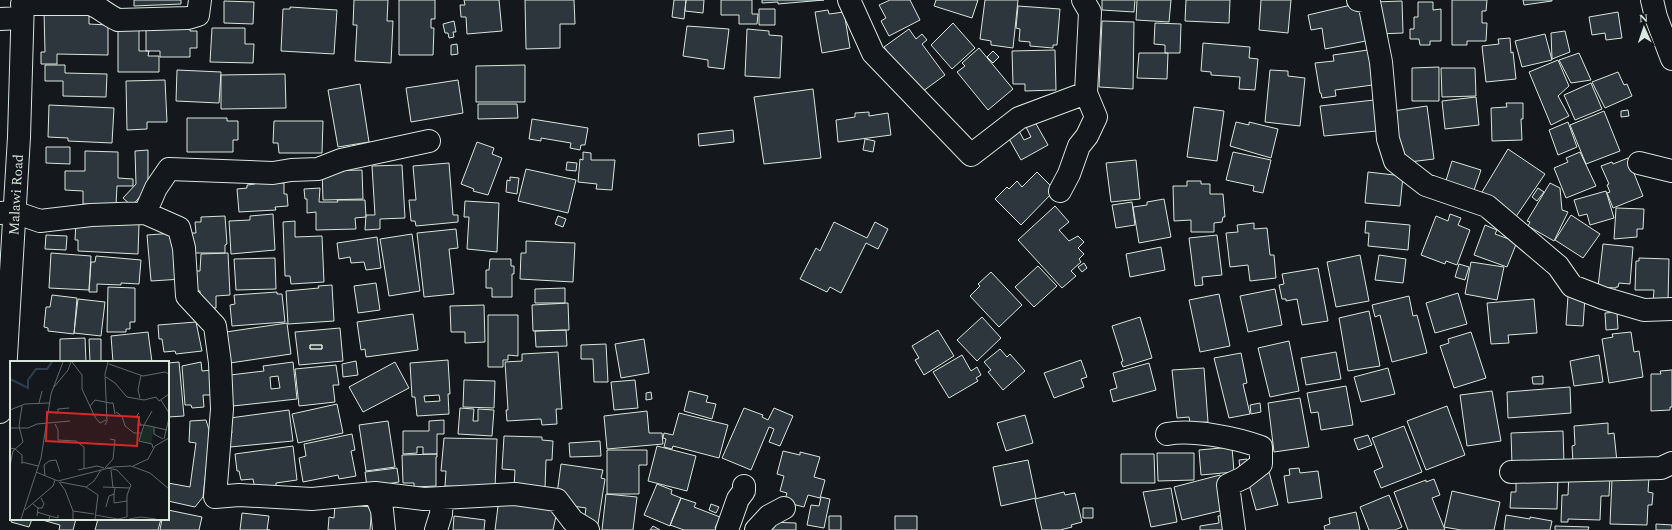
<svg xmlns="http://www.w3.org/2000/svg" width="1672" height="530" font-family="Spectral,serif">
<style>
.building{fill:#2c363c;stroke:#d8e6dc;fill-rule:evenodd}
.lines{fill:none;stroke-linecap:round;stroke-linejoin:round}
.minor-casing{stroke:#d8e6dc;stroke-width:24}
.major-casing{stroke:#d8e6dc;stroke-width:24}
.minor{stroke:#14181c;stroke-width:22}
.major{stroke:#14181c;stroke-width:22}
.labels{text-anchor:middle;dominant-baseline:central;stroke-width:3;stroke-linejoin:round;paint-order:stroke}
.street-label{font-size:14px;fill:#d8e6dc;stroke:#14181c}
.inset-river{fill:none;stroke:#2f3f4d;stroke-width:2}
.inset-road{fill:none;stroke:#626a69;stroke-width:1}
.view{fill:#d62828;fill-opacity:0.15;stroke:#d62828;stroke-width:2}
.inset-edge{fill:none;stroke:#d8e6dc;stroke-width:2}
</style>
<rect width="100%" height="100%" fill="#14181c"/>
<path class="building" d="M134 0H181V4L134 6Z
M354 0H388L387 21H393L391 63 355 61 357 25H353Z
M399 0H435V19H431V28H434L433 55H399Z
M464 0H499L502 31 467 34 466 17H461L460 5H465Z
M525 0H574L575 24H560V48L526 49Z
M674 0H686L684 19 672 17Z
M686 0H704L703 13 685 11Z
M721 0H752V14H758L757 24H739V15H721Z
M762 0H824L778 4V2L762 3Z
M890 0H910L920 20 889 36 881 21 886 18 879 5Z
M936 0H978L972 18 934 6Z
M985 0H1018L1013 48 991 45V41L980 39Z
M1102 0H1135L1134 12 1102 10Z
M1137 0H1171L1169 22 1136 20Z
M1186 0H1230L1229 23 1185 21Z
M1261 0H1291L1288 33 1259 30Z
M1452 0H1487L1486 11H1482V23H1487L1486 41H1467V45H1452Z
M1523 0H1552V1L1524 5Z
M224 1 254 2 253 24 224 23Z
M1402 1 1403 33 1377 34 1375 2Z
M1364 2 1371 40 1325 49 1322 28 1311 30 1308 15Z
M1418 2H1433V10L1441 9V41H1430V45H1420L1419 39H1410V29H1414V17H1418Z
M1018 6 1060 9 1057 45H1053V48L1030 46V42L1019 41 1020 29 1016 28Z
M290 7 337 10 334 54 281 51 283 9H290Z
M759 9H775V25H759Z
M828 10 829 14 844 12 850 48 822 53 815 12Z
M44 11H89V24L108 25V55L57 54V64H41V52H45Z
M1618 12 1622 38 1606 40 1605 33 1592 35 1589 17Z
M454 21 456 32H453L454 37 449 38 448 33H445L443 24Z
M1102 21 1134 22 1133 89 1099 87Z
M953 23 975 48 952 69 931 45Z
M1155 23 1181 24 1180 53H1165V45L1154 44Z
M146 25H190V31H197V48H190V57H160V51H146Z
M687 26 729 29 724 69 708 67V60L683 56Z
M118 27H139V51H149L148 56H159V72H118Z
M212 28H245V44H254L253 63 210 62Z
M747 29 769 31V35L782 36 780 78 745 76Z
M909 29 916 39 922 34 927 40 922 44 945 75 919 94 884 47Z
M1565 31 1570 52 1552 59 1551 33Z
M1545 34 1552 60 1522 67 1515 41Z
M1510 38 1511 53 1513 52 1516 79 1486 82 1482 46 1499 44 1498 39Z
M1203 43 1250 47 1249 58 1258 59 1255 90 1239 89 1240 77 1211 75V72L1201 71Z
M457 44 458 54 451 55V45Z
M979 48 1013 89 988 110 957 72 965 66 962 63Z
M1055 50 1056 90 1025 91V84H1013L1012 51Z
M1368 50 1373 85 1335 90 1336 96 1322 98 1321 93H1320L1315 63 1334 61 1333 55Z
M993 51 999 57 993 63 987 57Z
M1139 53H1168L1167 79 1137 78Z
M1579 53 1591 80 1571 83 1559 60Z
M1558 60 1569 86 1558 96 1569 116 1551 125 1529 72Z
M45 65H65V73L107 74 106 97 63 96V81H45Z
M525 65V102H476V66Z
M1439 67V101H1412V68Z
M1441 68H1475L1476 96 1442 97Z
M177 70 221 72 219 103 176 101Z
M1270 70 1288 71V76L1305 78 1300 126 1265 122Z
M1618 72 1624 85 1627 84 1632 96 1605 108 1592 82Z
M285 74 286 108 221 109V75Z
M165 80 167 122H147V129L127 130 126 81Z
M458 80 463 113 411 122 406 88Z
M1591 83 1602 109 1575 120 1564 95Z
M360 84 369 142 338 147 328 90Z
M813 89 821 158 764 164 754 97Z
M1476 97 1479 125 1445 129 1442 101Z
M1374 100 1377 131 1324 136 1320 106Z
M1506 103H1523V119H1521L1522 140 1492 141 1491 108 1507 107Z
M478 104H517L518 118 478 119Z
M49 105 114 108 112 143 68 141V138L48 137Z
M1427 106 1434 159 1401 163 1393 111Z
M1194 107 1224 111 1217 161 1187 157Z
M1628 110 1629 116 1621 117V111Z
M1604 111 1620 151 1586 164 1570 125Z
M869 112V116L888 113 891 135 838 142 836 120 855 117V113Z
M187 118H227V121H238V140H233V152H187Z
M532 119 588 128 585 145H581L580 150 570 148 571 143 541 138V141L529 139Z
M274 121H323L322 153H279L278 143H273Z
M1035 122 1048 145 1021 160 1008 137 1019 131 1024 140 1031 137 1026 127Z
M1236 122 1249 125V122L1278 129 1271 158 1230 146Z
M1568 122 1577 147 1558 155 1549 130Z
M733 130 734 142 699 146 698 134Z
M865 139 875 141 873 152 863 150Z
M477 142 494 148 492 154 502 158 488 195 473 191 474 189 461 184Z
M46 147H70V164L46 163Z
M1508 149 1545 174 1513 221 1506 208 1482 192Z
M148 150V187L132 206 123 198 136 184 135 151Z
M85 151 118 152V178L133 179V186H117L116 205 83 204V191L65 190V171H85Z
M583 152 591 153V160H615L612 190 596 189 597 184 578 182 580 159 583 160Z
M1233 152 1271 160 1263 193 1253 191 1254 186 1226 180Z
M1580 152 1596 186 1566 198 1554 168 1568 162 1566 158Z
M1628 158 1643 196 1613 208 1607 193 1610 192 1607 185 1609 184 1601 166 1612 162 1613 164Z
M1136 160 1140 199 1111 202 1106 163Z
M1452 161 1481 170 1472 196 1444 187Z
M567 162 577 163 576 171 566 170Z
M449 163 453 215H458V222L416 226 415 221H411L409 200H416L413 166Z
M402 165 405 218 380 219V229L365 230 366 215H375L372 166Z
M526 169 576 180 568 213 518 201Z
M362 170 363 199 323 200 322 171Z
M1037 172 1055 190 1021 225 995 199 1007 187 1009 189 1017 181 1022 187Z
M1368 172 1403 176 1400 206 1365 203Z
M510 177 519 178 517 194 506 192 507 180 510 181Z
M254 180 271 183H284V194H287L288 206 275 207 276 210 239 212 237 189 247 188V185L255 184Z
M1187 181H1201V184H1210V194H1223L1225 217H1223L1222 222 1214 223V232H1191V220L1174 221 1173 186H1187Z
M1550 183 1560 188 1562 210 1568 212 1554 241 1528 226 1530 222 1527 221Z
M320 188 319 202H338L337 200H365L366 217 355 218 356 229 316 230V212L307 213V199H305L304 189Z
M1538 188 1544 192 1537 201 1532 197Z
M1606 191 1614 218 1590 225 1587 214 1579 216 1574 200Z
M1164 199 1171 237 1139 243 1133 207 1147 205V202Z
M465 201 499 203 497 252 467 249 469 217H464Z
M1132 202 1135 225 1116 228 1112 205Z
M1055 206 1069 222 1059 230 1069 241 1078 236 1084 242 1078 248 1084 254 1079 259 1081 262 1071 271 1076 276 1062 288 1018 240Z
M1616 208 1644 209 1643 229H1637V237L1614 239Z
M273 214 275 250 231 254 229 221 250 220V216Z
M1450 214 1461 218 1458 225 1470 230 1457 265 1446 261 1445 264 1421 255 1436 216 1448 221Z
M1571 215 1600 234 1583 258 1555 240Z
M225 216 227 244 225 245V253H192L191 233H196L195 222H201V217Z
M558 216 566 219 563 227 555 224Z
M295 221V237L322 236 324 282 291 284 290 276H285L283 222Z
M1366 221 1410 225 1408 250 1368 246 1369 233H1365Z
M76 222 139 224 138 254 78 251V240H75Z
M834 222 867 238 875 222 888 229 878 249 866 243 841 293 830 287 827 292 800 279 816 248 820 251Z
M1254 223V229L1267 228 1270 255H1274L1276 278 1250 281 1248 265 1230 267 1226 233 1238 232 1237 225Z
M1485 225 1497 230 1495 234 1517 242 1507 267 1474 255Z
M456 229 458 248 449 249 454 294 424 297 417 233Z
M175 233 182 279 151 281 147 235Z
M412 234 420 291 389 296 380 239Z
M46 235 67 236 66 250 45 249Z
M1217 235 1222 275 1202 277 1203 285 1195 286 1189 238Z
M377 237 381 268 366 270 364 262 351 263 350 257 339 259 337 243Z
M526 241 575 243 573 282 520 279 521 253H526Z
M1603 244 1633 247 1630 284 1619 283 1618 287H1616V288L1598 287Z
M1161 247 1165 270 1130 277 1126 254Z
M51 253 91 256 89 290 49 288Z
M228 253 230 295 216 296V308H204L200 302V291H192L191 271H200L201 254Z
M1360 255 1369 301 1336 307 1327 262Z
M1379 255 1406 259 1403 283 1375 280Z
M96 256 141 260 139 284 121 283V285L97 284V292H89L91 262H95Z
M275 258 276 289 236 290 234 259Z
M1639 258 1669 259 1668 302H1653L1654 290H1635L1636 261H1639Z
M490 259H511V266H514V274H512V297H492V288H486V270H489Z
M1471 262 1504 267 1497 300 1465 294Z
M1084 263 1087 268 1082 272 1078 267Z
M1459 264 1469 267 1465 280 1455 277Z
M1038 266 1057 286 1034 307 1015 287Z
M1318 268 1328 321 1302 325 1297 299 1286 301V299H1282L1279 285 1284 284 1282 274Z
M991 272 1022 305 999 327 970 296 980 286 978 284Z
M376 283 380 310 358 313 354 286Z
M332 285 334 321 288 324 286 291 319 288 318 286Z
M108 287 135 288V322H130V329H126V332H107Z
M565 288V303H535V289Z
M1275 289 1282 325 1248 332 1240 296Z
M277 292V294H282L285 322 232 326 230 305 235 304 234 295Z
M1458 293 1467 324 1435 333 1426 303Z
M1219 294 1230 346 1200 352 1189 300Z
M52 295 77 298 74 334 48 331V328L44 327 46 307H50Z
M1409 296 1413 316 1417 315 1427 353 1392 362 1380 315 1375 317 1372 305Z
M1568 296 1585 297 1583 326 1566 325Z
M78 299 105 302 101 336 74 333Z
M1534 299 1537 333 1508 335 1509 343 1491 344 1487 303Z
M568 303 569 330 533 331 532 305Z
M484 305 485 342 465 343V332H451L450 306Z
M1369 311 1380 366 1348 371 1339 318Z
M1617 312 1618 329 1606 330 1605 313Z
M413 314 418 350 366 357 365 349 361 350 357 322Z
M488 315H518V356L508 355V360H503V367H488Z
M982 317 1001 338 977 361 957 340Z
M1140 317 1152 358 1123 367 1121 362 1123 361 1112 326Z
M196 322 202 351 176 354 175 351 164 352 162 339H159L158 325Z
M287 323 291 354 230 363 226 332Z
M340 328 343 361 299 365 295 332ZM310 345H322V349H310Z
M566 330 567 346 536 347 535 331Z
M938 330 954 356 924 375 915 360 919 358 912 346Z
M148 332 152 362H113L111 336Z
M1471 332 1486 378 1454 388 1440 346 1449 343 1448 339Z
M1631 332 1634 352 1639 351 1643 377 1609 383 1602 339 1613 337 1612 334Z
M85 338 86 362H60V339Z
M89 339H101V362H90Z
M644 339 649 373 621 378 615 344Z
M1289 341 1299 391 1270 397 1258 348Z
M606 344 608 382H594L593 359H581V345Z
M310 345H322V349H310Z
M1000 349 1007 357 1010 354 1025 371 1003 390 988 372 991 370 984 362Z
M558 352 562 409H556L557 424 542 425 541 419 507 421 506 410H508L505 362 522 361V354Z
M1336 352 1341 379 1306 385 1301 358Z
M1241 353 1247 383 1243 384 1250 414 1229 418 1214 358Z
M962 355 971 371 977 367 981 375 976 378 978 381 949 398 933 372Z
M1599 355 1603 382 1574 386 1570 361Z
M448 360 450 394H448L449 414 417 416 415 397H412L410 363ZM439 395 440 401 425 402 424 396Z
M1081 360 1087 377 1081 379 1084 387 1054 398 1044 373Z
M356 361 358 375 343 377 342 364Z
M179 362 184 416 168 417V363Z
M201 362 202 371 212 370V395H203L204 407 192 408 191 405H185L182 366Z
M293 362 297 399 233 406 230 375 264 371 263 366ZM278 376 280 388 271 389 270 377Z
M395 362 409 388 363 412 349 387Z
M1149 363 1156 390 1113 402 1110 390 1117 388 1113 373Z
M336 365 339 385H333L335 402 299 406 295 369Z
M1204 368 1208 422 1190 423 1189 417 1177 418 1172 370Z
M1388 368 1395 394 1361 402 1354 377Z
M1672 370V407H1670V410L1651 411V374H1661L1660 371Z
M1543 376V384H1533L1532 377Z
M464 380 495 381 494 408 463 407Z
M635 380 638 408 614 410 611 382Z
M1346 386 1353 425 1321 430 1318 412 1311 413 1307 393Z
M1570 387 1571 413 1508 418 1507 392Z
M689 391 708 396 706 402 716 404 712 419 684 411Z
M1492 391 1501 441 1467 446 1460 395Z
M651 392 652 399 646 400V393Z
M1300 398 1309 447 1274 452 1268 403Z
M1260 403 1261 412 1251 414 1250 405Z
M337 404 343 433 298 443 292 414Z
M1447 406 1465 455 1426 470 1407 421Z
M460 408 474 409 473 421H478V409L494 410 492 436 458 434Z
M744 408 763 415 762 417 768 420 774 408 793 416 780 446 769 442 774 429 769 427 751 470 722 458Z
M289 410 293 441 230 447 228 433H232L230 418Z
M647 411 649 433H662L663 444 607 449 604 416Z
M679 413 728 425 719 458 673 446 672 449 664 447 666 439 663 438 664 433 673 435Z
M1025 415 1033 443 1006 451 997 423Z
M206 420 210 433 203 497 195 507 168 501V483L190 487 196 443 189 442 190 421Z
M444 420V434H437V454H423V447H417V453L403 454V431H429V421Z
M388 421 395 467 366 471 359 425Z
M1608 423V434L1614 433 1617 462H1573L1572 446 1575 445 1574 426Z
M1404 426 1422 472 1381 488 1374 471 1383 467 1372 438Z
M1563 431 1564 464 1512 465 1511 433Z
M352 434 355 450 351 451 356 476 339 479 338 475 303 482 299 458 306 456 304 444Z
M1368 435 1372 445 1358 450 1354 439Z
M504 436 542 437V440L553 441 552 460H546L545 488 514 487 515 470 502 469Z
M444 438 497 439 495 488 445 486 446 471H441Z
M600 441 601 456 570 457 569 443Z
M293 446 297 480 276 483V486L255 489 253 479 241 480 239 471H237L235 454Z
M657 446 696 456 687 491 648 481Z
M1232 447 1234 472 1201 475 1199 450Z
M607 450H647V465H639V494H607Z
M783 451 800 455V452L820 457 814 477 825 480 820 498 808 495 804 507 784 502 787 493 780 491 784 476 777 474Z
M1157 453H1194V480L1158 481Z
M437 454V457H436V486L414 487V483H403L402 455Z
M1121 454H1154L1155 483H1121Z
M1247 459 1248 468 1240 469 1239 460Z
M1028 460 1036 498 1001 506 993 467Z
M561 464 603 470 601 478 605 479 598 524 584 522 586 508 566 505 557 494Z
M397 468 399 482 367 487 365 472Z
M1299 468 1300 473 1318 471 1322 498 1288 503 1284 476 1290 475 1289 469Z
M1269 472 1278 505 1256 510 1247 477Z
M1569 473 1610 476 1609 496H1601L1600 520 1568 519V522H1561L1562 495H1568Z
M1220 475 1228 509 1182 520 1174 487Z
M1516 476 1558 477 1557 509 1510 508 1511 492H1516Z
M1633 476 1649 477 1648 492 1653 493 1652 505H1648L1647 525 1610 524 1612 479 1632 480Z
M1434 479 1440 495 1432 498 1445 530H1408L1394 492 1426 480V482Z
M657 484 672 490 671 494 681 498 670 526 644 515Z
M1171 488 1177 522 1151 527 1143 492Z
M1452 491 1500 502 1494 530H1461L1444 527Z
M1064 492 1065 495 1075 493 1082 522 1071 525 1072 527 1060 530H1042L1035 499Z
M606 494 637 497 633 530H602Z
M1389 495 1402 527 1395 530H1369L1360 507Z
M821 497 830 499 824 528 807 525 811 505 819 506Z
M499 498 558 507 553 530H495Z
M681 498 696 503 694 507 720 517 715 528 719 530H684L670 525Z
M335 504 372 507 370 530H328L329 517 334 518Z
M711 504 719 507 716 513 709 510Z
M1083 508H1093V518H1083Z
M168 510 202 517 199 530H160L162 519H168Z
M1356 512 1360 530H1325L1324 526 1330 524 1329 518Z
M242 513 269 516 267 530H270H240Z
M1226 515 1228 530H1200V526L1219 523 1218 516Z
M1506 515 1530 519V517L1552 521 1550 530H1504Z
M454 516 485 520 484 530H453Z
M829 516H841V530H829Z
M895 516H917V530H895Z
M12 519H32L29 527 11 522Z
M39 519H76L73 530H59L60 525Z
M98 519H161L158 530H95Z
M768 522 796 523V530H768Z
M1656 524 1672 525V530H1656Z
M653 526 660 530H650Z
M1555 526 1589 527 1588 530H1555Z"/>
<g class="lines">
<defs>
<path id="minor" d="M849 0 873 53 971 155 1019 118 1086 93
M1358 0 1369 2 1381 62 1388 139 1395 161 1426 185 1487 206 1558 266 1572 286 1603 298 1644 310 1672 309
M1652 0 1656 17 1672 59
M22 4H90C101 8 108 16 118 20L188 18 198 15 200 0
M0 19 22 18
M1639 163 1672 171
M1060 191 1069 174 1079 146 1087 136 1096 117 1086 93 1090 12 1083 0
M0 213 14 212 40 221 91 215 145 213 156 188 169 169 273 173 291 170 318 169 341 160 429 141
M145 213 179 228 184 248 187 296 215 326 220 363 222 409 215 497 239 495 312 499 375 493 424 499 515 494 557 500 573 521 588 530
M1167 434C1192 429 1237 438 1261 447V464L1243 478 1228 485 1234 530
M1511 472 1661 468 1672 463
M375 493 382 510 384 530
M436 530 441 514 442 498
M727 530 738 499 744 491V486
M756 530 769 516 784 508"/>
<g id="major">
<path id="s1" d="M0 412 5 373 19 137 23 0"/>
</g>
</defs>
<use href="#minor" class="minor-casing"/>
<use href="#major" class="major-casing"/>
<use href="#minor" class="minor"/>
<use href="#major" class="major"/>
</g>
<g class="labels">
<g class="street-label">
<text stroke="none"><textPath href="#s1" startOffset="218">Malawi Road</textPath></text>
</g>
</g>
<g transform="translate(10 361)">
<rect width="159" height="159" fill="#14181c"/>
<path d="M135 64 144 67 141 83 130 79Z" fill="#1a2d24"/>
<path class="inset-river" d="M0 18 18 27V19L26 8H37L42 1"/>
<path class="inset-road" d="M62 1 72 14V28L85 56 90 62 96 59M99 3 133 15 155 11 159 13M96 16 105 22 117 36 134 39 146 36 149 40 159 33M44 26 58 9 61 1M130 37 128 29 131 14M151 39 159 52M29 42 32 30M80 45 85 39 100 42H103L105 53M0 49 15 43 39 42M39 51 48 52V48L59 47M106 51 112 55 115 65 124 72H131M129 52 127 54 131 65M45 63 48 69V79L66 80 74 86V108M95 64 97 60 95 13 98 1M127 64H134L142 50M144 66 157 69M0 67H18L27 63 60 60M154 78 159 57M0 87 5 88 12 94V103M143 87 142 83 129 80 134 64 144 66V73L153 78M12 101 28 105M0 105 3 90 13 81 9 65 12 45M123 105 138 98 145 85 159 77M95 107 103 98 105 79 100 78M97 107 107 109 121 124 117 134V156L108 158M68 109 87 105 94 107M101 109 103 127M26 111 48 120 103 106 121 105 140 112 159 128M35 115 34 104 39 100 46 99 50 111M49 121 55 129 63 150M50 121 76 126 88 134 85 158M76 126 84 120 91 109M93 126 120 127M104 133V142L117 140M23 143 28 147 27 155M96 146 99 135 104 133 105 127M28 147H32L34 143 31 137M15 149 43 125 45 119M27 151 40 155M85 154 108 158M11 158 31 97 41 33 53 1M39 158 40 155 48 157V154M63 158V150L84 153M119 158 131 156 146 158"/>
<path class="view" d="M37 51 129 56 127 85 36 80Z"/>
<rect width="159" height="159" class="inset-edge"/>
</g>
<g transform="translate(1644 28) rotate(357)" stroke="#14181c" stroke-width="3" paint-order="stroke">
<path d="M0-3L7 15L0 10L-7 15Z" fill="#d8e6dc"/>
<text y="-6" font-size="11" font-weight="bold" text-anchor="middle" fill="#d8e6dc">N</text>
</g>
</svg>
